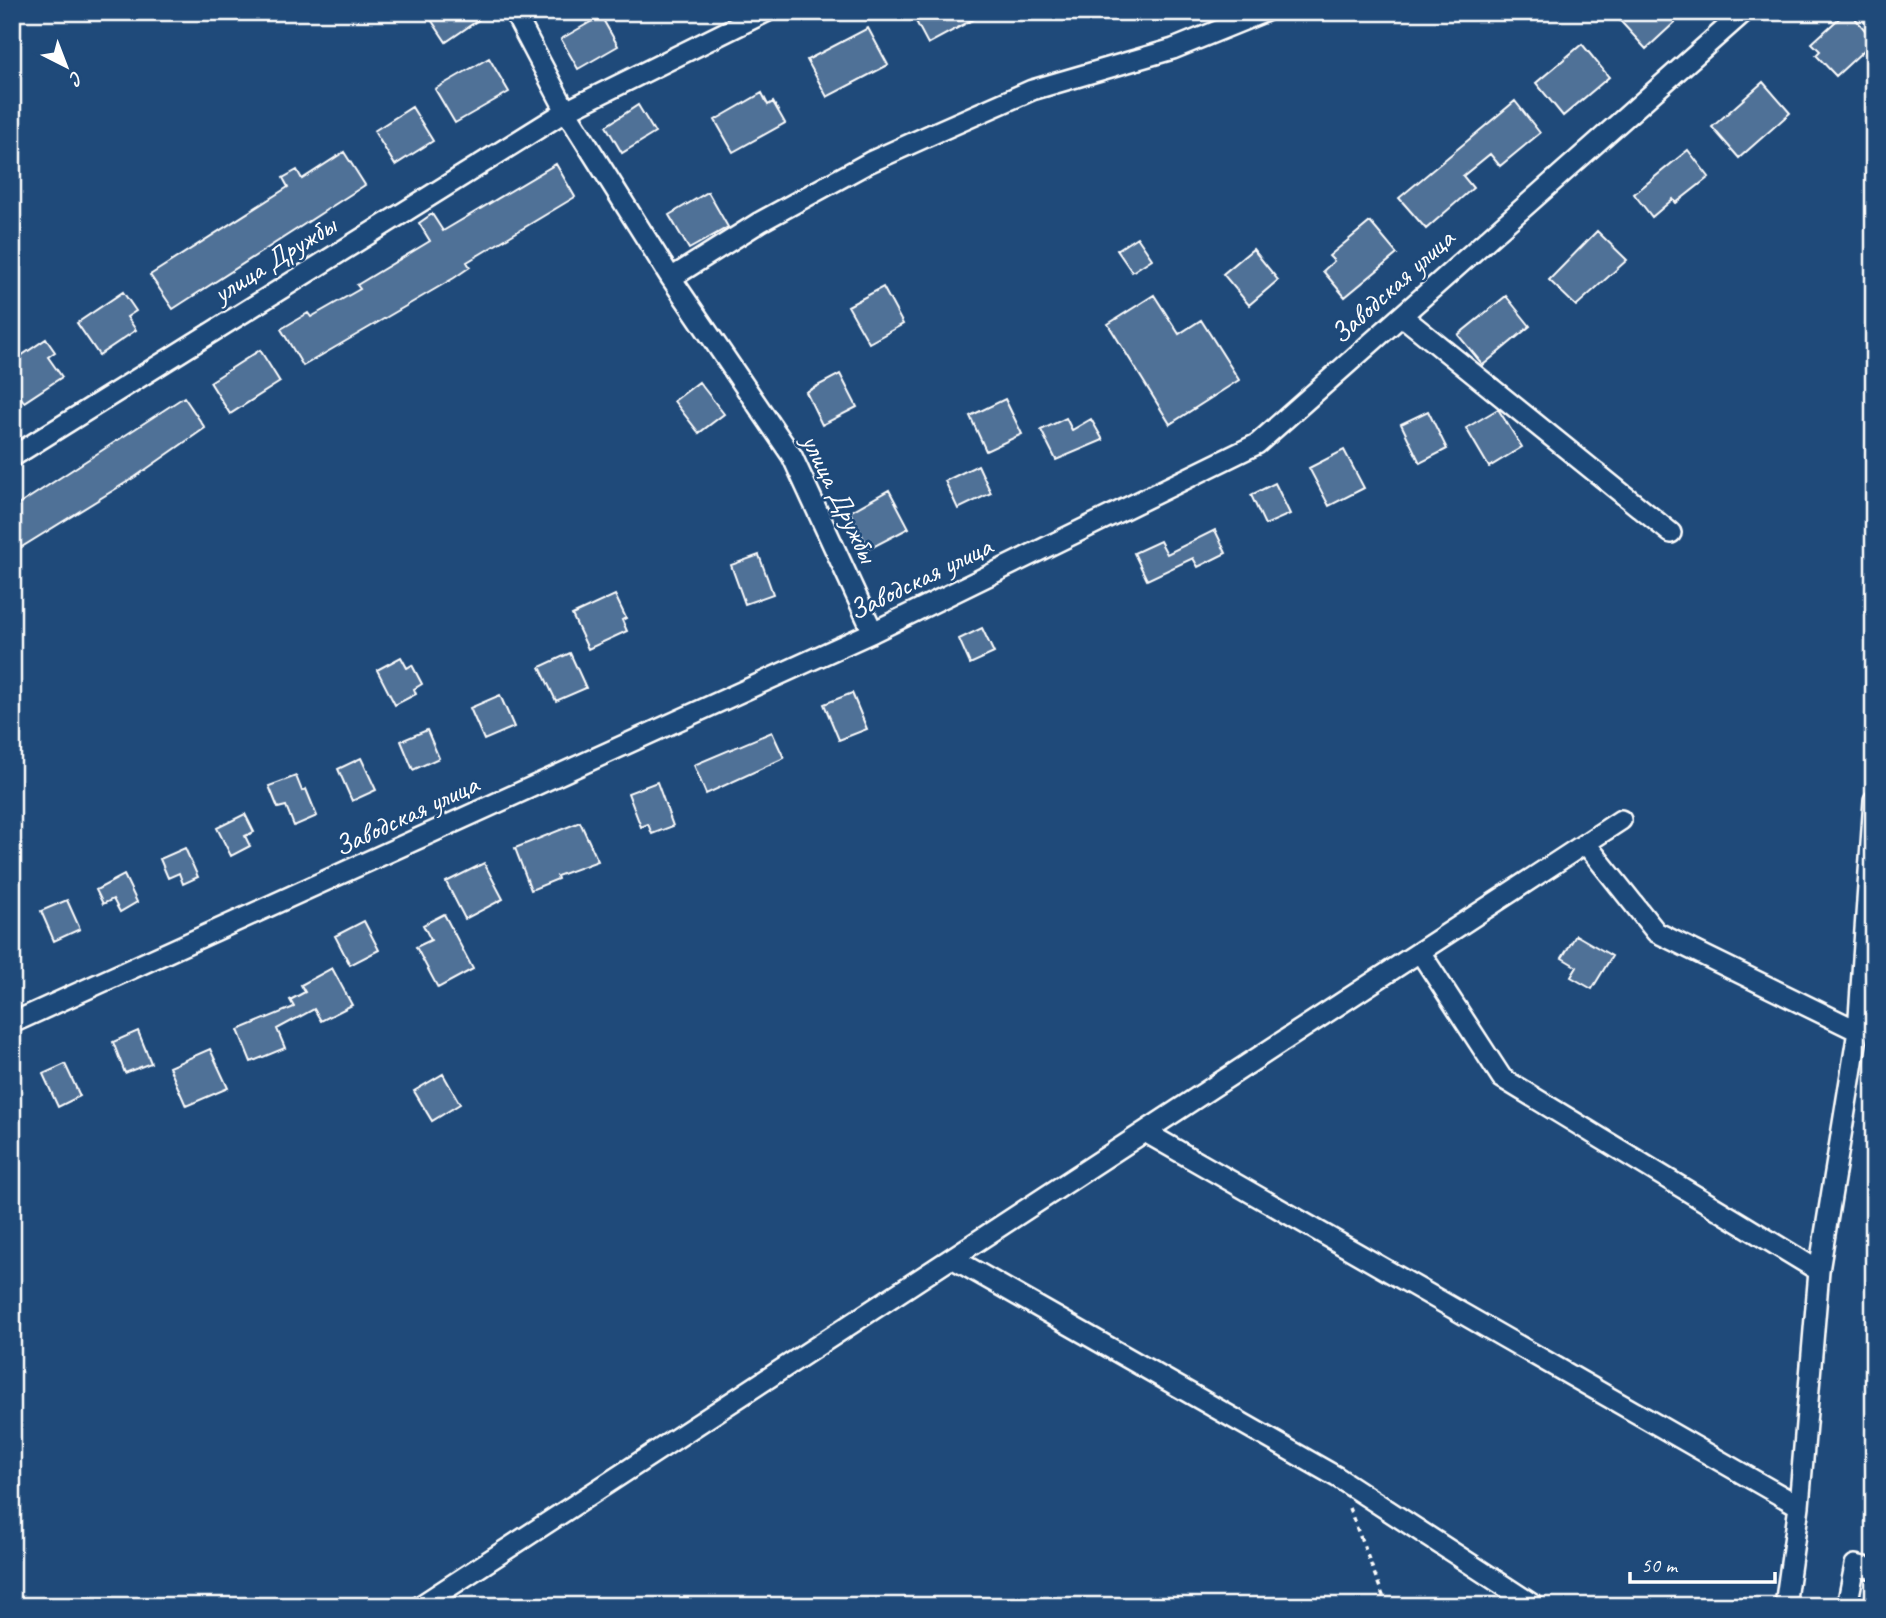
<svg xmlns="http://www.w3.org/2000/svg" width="1886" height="1618" font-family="Caveat,sans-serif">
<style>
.building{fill:#507197;stroke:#fff;stroke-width:2}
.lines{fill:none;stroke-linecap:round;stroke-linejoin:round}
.street-casing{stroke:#fff;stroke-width:24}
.path{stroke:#fff;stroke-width:3.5;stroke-dasharray:5 5;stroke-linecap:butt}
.street{stroke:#1f4a7a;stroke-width:19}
.labels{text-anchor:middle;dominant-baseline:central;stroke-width:5;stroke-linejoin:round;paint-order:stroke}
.street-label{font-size:28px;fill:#fff;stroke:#1f4a7a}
</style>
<rect width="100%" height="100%" fill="#1f4a7a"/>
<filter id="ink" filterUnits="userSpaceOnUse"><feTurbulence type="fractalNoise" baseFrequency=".0143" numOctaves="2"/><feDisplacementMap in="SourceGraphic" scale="14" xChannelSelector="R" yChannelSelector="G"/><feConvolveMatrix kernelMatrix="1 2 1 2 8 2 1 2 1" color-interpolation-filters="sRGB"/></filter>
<g filter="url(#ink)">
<path class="building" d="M426 12H490L446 42Z
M911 12H987L928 44Z
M1612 12H1686L1646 49Z
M1846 12H1850L1874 41 1836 76 1816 55 1820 51 1812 43Z
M601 16 618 46 578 69 561 39Z
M868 28 888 65 827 97 807 60Z
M1582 44 1609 77 1563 116 1536 83Z
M489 58 509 92 455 123 435 89Z
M1763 82 1790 113 1739 158 1712 127Z
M762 93 768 105 773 102 785 123 733 152 715 120Z
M1515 101 1540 133 1500 166 1490 154 1463 176 1473 188 1426 229 1399 198Z
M638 105 655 133 622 153 606 126Z
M412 107 433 141 395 165 374 131Z
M1688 150 1709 177 1676 203 1673 199 1652 217 1634 194Z
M344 152 365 185 173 309 150 275 288 187 283 178 297 170 302 179Z
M556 164 575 197 467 262 470 267 454 278 303 366 281 329 308 313 311 317 360 289 357 285 430 241 419 223 432 214 443 231Z
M708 192 728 227 689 249 669 215Z
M1370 222 1397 254 1345 297 1323 271 1334 261 1329 256Z
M1597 231 1627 260 1576 306 1549 280Z
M1137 237 1152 259 1132 272 1117 250Z
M1253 249 1278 280 1249 305 1223 274Z
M883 287 903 324 869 343 848 306Z
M123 292 136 311 127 317 136 330 99 355 77 323Z
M1154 295 1179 334 1201 320 1239 380 1170 424 1108 324Z
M1506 296 1530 326 1483 365 1458 335Z
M46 339 55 352 48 357 62 377 24 402 12 384V362Z
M260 350 280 382 230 414 210 382Z
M840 374 857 407 822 425 806 392Z
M699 382 724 414 699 433 674 401Z
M184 397 205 428 135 477 12 553V509Z
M1005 399 1022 434 986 451 970 416Z
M1498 409 1522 447 1489 467 1466 428Z
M1428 411 1447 449 1420 463 1401 424Z
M1066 418 1072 430 1091 419 1103 440 1056 460 1041 430Z
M1344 450 1364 488 1329 506 1309 468Z
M978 465 991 493 958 509 945 481Z
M1275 483 1290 514 1265 525 1251 495Z
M889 490 909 528 869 549 850 512Z
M1215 530 1226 553 1198 567 1193 558 1147 580 1134 553 1160 541 1167 554Z
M759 555 773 594 745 604 731 565Z
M615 595 626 618 622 620 627 631 588 649 572 615Z
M982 628 994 653 970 664 959 639Z
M570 653 586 688 556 701 540 667Z
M401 657 407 668 412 665 422 684 414 689 416 694 395 705 377 670Z
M852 693 867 729 839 740 824 704Z
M500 695 514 727 484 740 470 708Z
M427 730 439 758 413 770 401 741Z
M772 732 784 758 706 794 694 765Z
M361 758 376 790 352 801 338 769Z
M296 776 302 791 306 789 317 816 294 826 286 806 278 808 269 786Z
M657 782 673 826 652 834 648 824 641 827 628 793Z
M245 814 254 832 245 836 250 846 231 856 217 828Z
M580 822 598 861 557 876 558 879 531 890 515 848Z
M185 848 198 877 183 884 179 873 168 878 160 859Z
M484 863 503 899 465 919 446 882Z
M124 875 137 902 120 912 113 899 103 904 96 890Z
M67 900 80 929 54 941 41 911Z
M444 914 473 969 438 988 416 947 431 940 423 925Z
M364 921 379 950 350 965 335 936Z
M1576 935 1612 956 1592 989 1571 977 1577 967 1562 958Z
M332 968 352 1005 321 1021 314 1009 277 1029 285 1048 251 1062 238 1030 294 1007 290 1000 305 992 301 985Z
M138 1031 151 1063 125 1073 113 1042Z
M210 1049 228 1088 186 1106 169 1067Z
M65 1064 80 1096 58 1107 43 1074Z
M443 1074 460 1104 432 1121 414 1091Z"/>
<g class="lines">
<defs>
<path id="street" d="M514 12 566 111 671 278 792 456 873 632
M671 278 760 222 870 162 939 131 1032 90 1173 49 1264 12
M1402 316 1671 533
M12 457 566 111 766 12
M1586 844 1656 932 1858 1031
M1420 952 1502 1078 1819 1271
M12 1023 873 632 1257 444 1744 12
M1145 1132 1799 1506
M952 1258 1337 1477 1535 1606
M420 1606 1621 820
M1785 1606 1799 1506 1819 1271 1858 1031 1874 800
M1847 1606 1855 1565 1874 1569"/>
</defs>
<use href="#street" class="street-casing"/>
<path class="path" d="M1349 1508 1387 1606"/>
<use href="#street" class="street"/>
</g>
</g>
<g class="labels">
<g class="street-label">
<text transform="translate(274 259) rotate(-32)">улица Дружбы</text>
<text transform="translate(1392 286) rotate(-42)">Заводская улица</text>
<text transform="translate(840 498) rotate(64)">улица Дружбы</text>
<text transform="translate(920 578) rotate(-26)">Заводская улица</text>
<text transform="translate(406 815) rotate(-25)">Заводская улица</text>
</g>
</g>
<rect width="1886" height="1618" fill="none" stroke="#1f4a7a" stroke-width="42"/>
<rect x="21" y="21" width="1844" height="1576" fill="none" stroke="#fff" stroke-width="2.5" filter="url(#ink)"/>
<g transform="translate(66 66) rotate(138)" stroke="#1f4a7a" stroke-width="5" paint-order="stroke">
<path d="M0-5L12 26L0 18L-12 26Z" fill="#ffffff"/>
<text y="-10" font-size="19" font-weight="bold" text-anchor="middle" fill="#ffffff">С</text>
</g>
<path d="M1630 1572v10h145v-10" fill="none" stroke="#ffffff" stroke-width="3.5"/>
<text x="1641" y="1572" font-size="21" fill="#ffffff" stroke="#1f4a7a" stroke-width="5" paint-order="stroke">50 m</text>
</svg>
